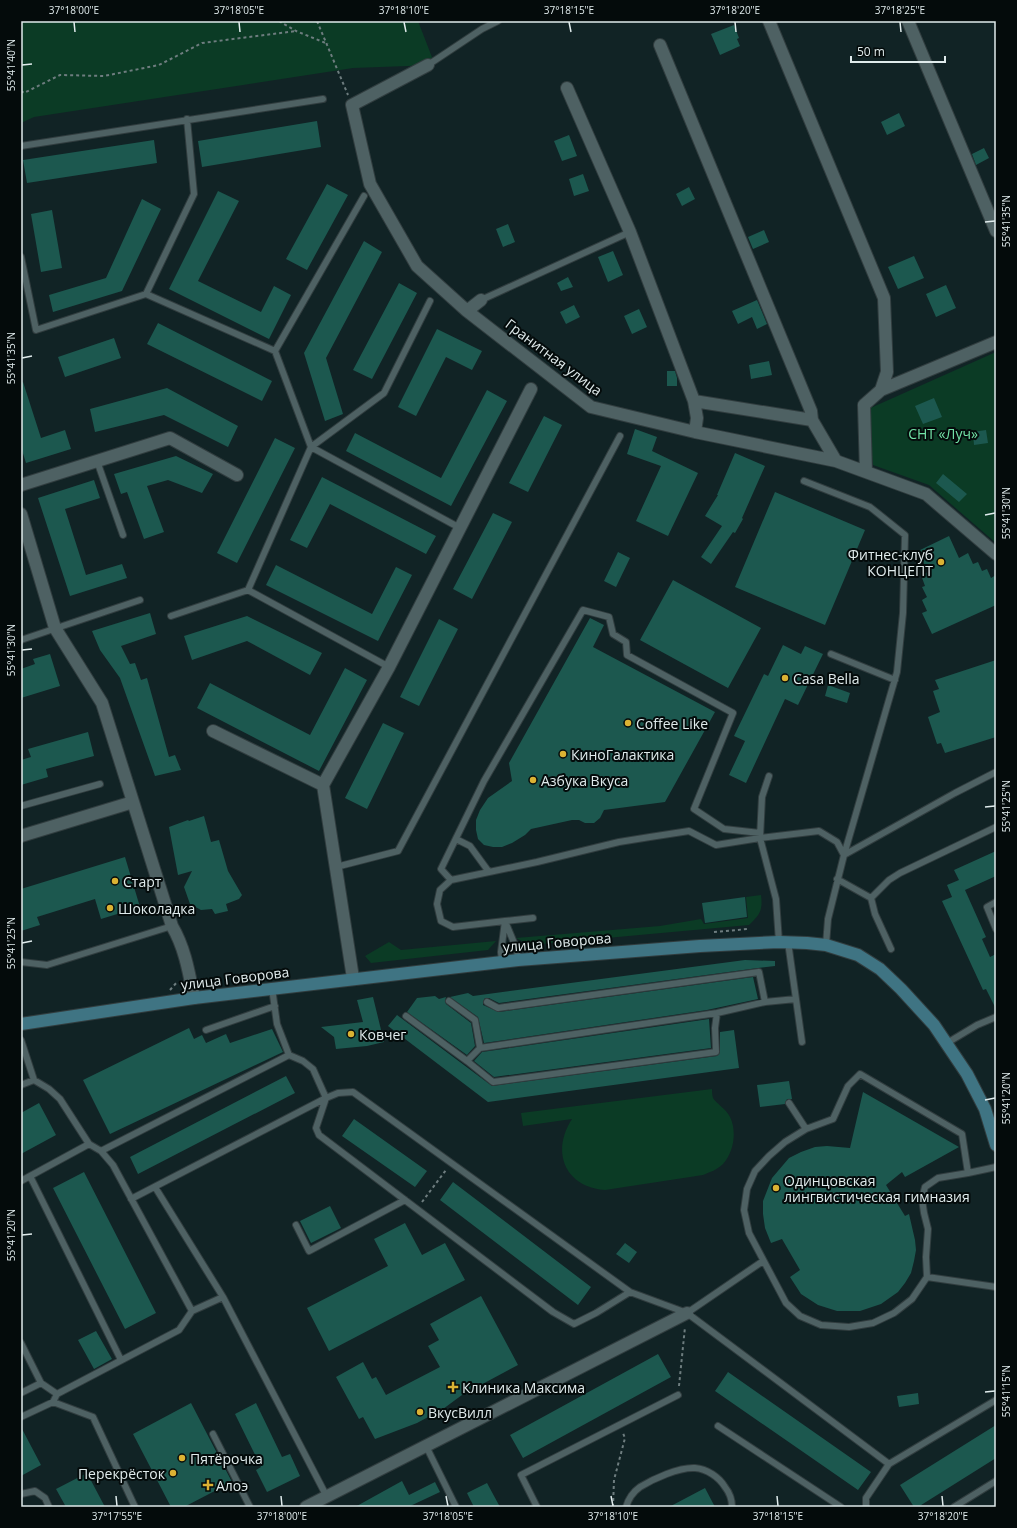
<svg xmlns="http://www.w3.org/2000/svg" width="1017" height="1528" font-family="'Open Sans',sans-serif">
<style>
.green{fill:#0b3b25}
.building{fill:#1c584f}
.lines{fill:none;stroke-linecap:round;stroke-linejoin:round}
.service-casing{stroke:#313d3f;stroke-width:8}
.minor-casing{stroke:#313d3f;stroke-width:14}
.secondary-casing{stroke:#313d3f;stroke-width:14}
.path{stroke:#6e7d7f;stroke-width:2;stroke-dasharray:3 3;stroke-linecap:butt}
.service{stroke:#4e6163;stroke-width:6}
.minor{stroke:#4e6163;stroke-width:12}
.secondary{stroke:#3f7483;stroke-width:12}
.ticks{fill:none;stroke:#e0ebec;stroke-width:1.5}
.poi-dot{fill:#dbb233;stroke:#040b0b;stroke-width:1.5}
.labels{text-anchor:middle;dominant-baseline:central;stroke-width:4;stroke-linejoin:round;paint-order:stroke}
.street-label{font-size:14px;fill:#e0ebec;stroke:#040b0b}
.park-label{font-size:14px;fill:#73e3a8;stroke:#040b0b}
.poi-label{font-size:14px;fill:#e0ebec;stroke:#040b0b;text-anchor:start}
.neatline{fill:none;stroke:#e0ebec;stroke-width:1.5}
.ticks-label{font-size:10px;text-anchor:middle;fill:#e0ebec}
</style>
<rect width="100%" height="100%" fill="#112325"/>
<path class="green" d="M21 21H418L435 65 353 68 34 117 21 123Z
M996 352V543L929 485 873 465 866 410Z
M761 895C763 910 760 915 749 925L530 945 516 938 660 926 701 919 704 924 748 918 746 897Z
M496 941 488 950 371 963 365 956 389 942 401 950Z
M712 1089C712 1091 712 1095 713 1098 716 1103 726 1109 730 1117 737 1131 734 1152 723 1164 717 1170 710 1172 703 1175L605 1190C564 1187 551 1151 572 1119L523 1126 521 1113Z"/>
<path class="building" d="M734 25 739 38 737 39 740 46 720 55 711 34Z
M899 113 905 126 887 135 881 122Z
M317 121 321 147 202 167 198 141Z
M569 135 577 156 562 161 554 141Z
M154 140 157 163 27 183 23 160Z
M984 148 989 158 976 165 972 154Z
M583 174 589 191 574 196 569 179Z
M327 184 348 195 307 270 286 259Z
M689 187 695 199 682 206 676 194Z
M218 191 239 201 198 281 261 312 274 286 291 295 269 339 169 289Z
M142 199 161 209 122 291 53 312 49 295 106 278Z
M52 210 62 268 41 272 31 214Z
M508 224 515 242 503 247 496 229Z
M764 230 769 242 753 249 748 237Z
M364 241 382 252 326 358 343 414 325 421 304 353Z
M613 251 623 275 608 282 598 257Z
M914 256 924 278 898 289 888 267Z
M568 277 573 287 561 291 557 283Z
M399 283 417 293 372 379 353 370Z
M946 285 956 308 936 317 926 294Z
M757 300 767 324 757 329 752 317 738 324 732 311Z
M574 305 580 317 566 324 560 312Z
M639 309 647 327 632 334 624 316Z
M158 323 272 381 262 401 147 344Z
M437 329 482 351 472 370 446 357 416 416 398 407Z
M114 338 121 358 65 377 58 357Z
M769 361 772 375 751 379 749 365Z
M667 371H675L677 378V386H667Z
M23 382 41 438 65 430 71 449 26 463 21 447V383Z
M167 388 238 426 228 447 164 415 95 432 90 409Z
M487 390 507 401 451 506 346 451 355 433 441 478Z
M934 398 942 417 923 424 915 406Z
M544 416 562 425 528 492 509 483Z
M635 429 657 437 652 451 698 473 668 536 636 521 661 466 627 454Z
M986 430 988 443 974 445 973 432Z
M275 438 295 448 237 563 217 553Z
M735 453 765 466 742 518 743 519 735 533 733 532 711 564 701 557 722 526 705 516 718 495H717Z
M176 456 213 474 202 493 168 480 147 486 164 532 144 539 127 492 121 494 114 474Z
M943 474 967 494 959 502 936 483Z
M322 477 436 536 426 554 330 504 307 548 290 540Z
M94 480 100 498 65 509 86 575 122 564 127 578 70 596 38 498Z
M775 492 865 530 825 625 735 587Z
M493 513 512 522 472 599 453 589Z
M949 536 959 558 968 553 973 564 978 562 982 571 987 569 991 578 996 575V605L932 634 922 613 927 611 922 600 927 597 922 587 925 586 921 575 928 572 918 551Z
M618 552 630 558 616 587 604 581Z
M276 565 372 614 396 567 412 575 378 641 266 585Z
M673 580 761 628 728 688 640 640Z
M150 613 156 634 121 646 130 664 135 663 141 680 147 678 169 757 175 755 181 770 155 776 120 678 100 650 92 631Z
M247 616 322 653 310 675 247 641 192 660 184 636Z
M590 618 604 625 593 647 715 712 665 802 604 810 600 818 594 823H585L579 820H572L531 829 525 835 512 843 502 847H493L484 845 478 839 476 830V820L480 810 488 798 512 781 509 763Z
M439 619 458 629 419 706 400 697Z
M783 645 801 654 805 646 823 654 798 705 785 699 746 783 729 775 745 741 734 736 764 674 768 676Z
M50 654 60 686 21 698V669L35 664 33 659Z
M996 660V737L945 753 941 743 937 744 928 717 940 712 933 691 939 689 935 680Z
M345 668 367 680 319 771 197 708 210 683 310 735Z
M828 685 850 693 847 703 825 696Z
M383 723 404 733 367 809 345 798Z
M88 732 94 756 46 769 48 777 21 785V760L31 757 28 749Z
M204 816 211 842 219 840 228 871 242 895 239 899 226 904 228 911 215 914 212 909 201 910 190 904 184 887 192 871 178 875 169 827 188 820 189 821Z
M996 851V876L965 890 986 937 982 939 990 957 996 954V1009L986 989 983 990 942 901 952 897 947 885 959 880 954 870Z
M125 857 140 907 101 919 95 899 37 917 40 925 21 931V889Z
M745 897 747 917 705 923 702 903Z
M745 960 775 961V966L758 968 499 1003 489 998H485L483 1002V1005L499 1012 753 977 758 999 707 1010 484 1043 478 1017 450 997 468 993 473 996Z
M435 996 439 999 446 997 445 1001 446 1004 471 1023 475 1046 467 1055 407 1012 417 998Z
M373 997 384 1042 367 1046 336 1049 334 1037 321 1027 363 1022 357 1000Z
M397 1015 492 1086 717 1056 720 1052V1032L734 1030 739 1068 488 1102 388 1026Z
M709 1019 711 1048 494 1077 474 1061 482 1052Z
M189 1028 194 1039 202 1035 206 1043 226 1034 230 1043 272 1029 283 1052 110 1134 83 1080Z
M286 1076 295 1093 138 1174 130 1157Z
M789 1081 792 1099H787L785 1104 760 1107 757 1085Z
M863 1092 959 1147 905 1177 902 1172 886 1185 905 1216 909 1214 915 1240 916 1250 914 1261 911 1273 905 1283 898 1292 881 1304 860 1311H837L818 1305 801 1294 790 1277 800 1270 782 1239 771 1243 765 1228 763 1214V1201L772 1178 789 1158 801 1152 815 1147 827 1146 850 1148Z
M39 1103 56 1135 21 1154V1113Z
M354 1119 427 1171 415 1187 342 1136Z
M84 1172 156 1313 125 1329 53 1188Z
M453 1182 591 1287 578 1305 440 1200Z
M330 1206 341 1228 311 1243 300 1221Z
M405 1223 422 1255 445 1243 465 1280 329 1351 307 1308 388 1266 374 1239Z
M625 1243 637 1252 629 1263 616 1254Z
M481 1296 518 1365 462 1395 443 1409 417 1423 375 1439 363 1417 359 1419 336 1377 363 1362 372 1379 376 1377 386 1395 440 1367 428 1346 439 1340 430 1324Z
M96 1331 112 1359 94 1369 78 1340Z
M658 1354 671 1377 523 1458 510 1435Z
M728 1372 871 1472 858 1490 715 1391Z
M918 1393 919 1404 899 1407 897 1396Z
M191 1403 232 1482 184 1507H171L133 1434Z
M256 1403 282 1457 290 1454 300 1476 267 1492 256 1470 261 1467 235 1414Z
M996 1425V1458L918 1507H914L900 1485Z
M21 1427 41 1465 21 1476Z
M87 1473 105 1507H66L56 1489Z
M402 1481 409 1495 435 1482 440 1492 408 1507H355Z
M487 1483 500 1507H474L467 1493Z
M705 1488 715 1507H669Z"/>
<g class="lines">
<defs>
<path id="service" d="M428 65 482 29 498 21
M21 146 323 99
M364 196 275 351 311 447 460 528
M21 257 36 330 146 294 275 351
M146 294 194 194 187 119
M481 300 630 232
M97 461 123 535
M804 481 870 507 905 535 903 613 897 672 844 855
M248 590 311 447 384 393 430 301
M171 616 248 590 389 667
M21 640 140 600
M831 654 895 680
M769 776 762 797 760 838 776 899 779 942
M21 806 100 784
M456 839 470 846 489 872
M336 867 398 851 620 436
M837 879 871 898 889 880 900 873 996 827
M451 880 441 869 484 781 583 610 609 617 613 634 626 642 627 655 733 713 694 809 724 829 760 833
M871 898 875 914 891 949
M996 902 987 907 996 929
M788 942 802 1042
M826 945 828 919 844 855 955 793 996 772
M518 960 517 950 505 921 533 918
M21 962 47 965 172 926
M502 962 501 952 505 921 453 927 441 921 437 904 440 890 451 880 537 862 619 842 650 837 689 831 716 845 760 838 819 831 837 842 844 855
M449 1001 475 1020 480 1048 717 1013 765 1002
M487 1002 498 1008 759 972 765 1002 796 999
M406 1016 467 1061 480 1048
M206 1030 275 1006
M21 1040 34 1080 49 1089 60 1099 89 1144 21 1181
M947 1043 977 1025 996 1017
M467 1061 493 1082 716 1052 715 1028 717 1013
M21 1085 34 1080
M789 1103 806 1129
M89 1144 101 1151 113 1165 192 1311
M101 1151 289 1055 277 1024 272 988
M968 1173 962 1134 860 1074 848 1086 833 1119 806 1129 785 1142 769 1156 755 1171 747 1189 744 1210 749 1233 786 1303 800 1316 821 1325 849 1327 873 1323 894 1313 912 1299 927 1277 926 1257 928 1229 924 1213 922 1199 925 1187 938 1178 968 1173 996 1167
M30 1176 121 1360
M155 1187 223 1297
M131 1199 326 1098 313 1069 303 1061 289 1055
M296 1225 309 1251 405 1200
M927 1277 996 1287
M630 1292 596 1313 574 1324 553 1312 319 1135 316 1128 326 1098 338 1093 353 1092 630 1292 687 1313 889 1464
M687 1313 763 1261
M21 1343 41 1383
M21 1393 41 1383 57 1394
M53 1402 93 1417 135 1507
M21 1417 53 1402 57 1394 179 1330 192 1311 223 1297 327 1497
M718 1426 841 1507
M213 1434 250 1507
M426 1446 456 1507
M21 1494 35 1491 45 1498 49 1507
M537 1507 521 1475 678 1395
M626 1507C628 1500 633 1492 640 1487 653 1479 679 1467 695 1468 707 1469 719 1477 725 1487 729 1492 732 1500 732 1507
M866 1507V1498L889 1464 996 1400
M954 1507 996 1481"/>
<path id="minor" d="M769 21 884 298 887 372 881 390
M908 21 996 231
M660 45 811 411 812 420
M428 65 352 105 370 184 417 266 467 311 591 407 695 432 836 461 926 494 996 554
M567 88 630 232 694 401 697 418 695 432
M467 311 481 300
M694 401 812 420 836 461
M866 472 864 405 881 390 996 342
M21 485 170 438 237 475
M21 514 55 628 102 703 172 926C185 948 189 973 194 998
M213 731 323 785
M21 836 133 802
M353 978 323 785 389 667 531 389
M306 1507 687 1313"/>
<path id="secondary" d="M21 1024 194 998 518 960 700 946 779 942 807 943 826 945 858 955 880 969 901 989 934 1025 967 1074 985 1109 996 1145"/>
</defs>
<use href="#service" class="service-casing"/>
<use href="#minor" class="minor-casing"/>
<use href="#secondary" class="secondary-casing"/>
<path class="path" d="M279 21 296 31 328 44
M317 21 348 95
M21 91 24 93 60 75 104 76 159 65 202 43 296 31
M714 932 748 929
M170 990 178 981
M422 1202 446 1170
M679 1386 685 1327
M613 1507 614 1480 625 1438 623 1433"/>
<use href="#service" class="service"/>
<use href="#minor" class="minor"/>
<use href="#secondary" class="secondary"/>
</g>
<path class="ticks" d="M74 22 75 32M239 22 240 32M404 22 406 32M569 22 571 32M735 22 736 32M900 22 901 32M22 65 32 64M985 222 995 221M22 358 32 356M985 515 995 513M22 650 32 649M985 807 995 806M22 943 32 941M985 1100 995 1098M22 1235 32 1234M985 1392 995 1391M116 1496 117 1506M281 1496 282 1506M446 1496 448 1506M611 1496 613 1506M777 1496 778 1506M942 1496 943 1506"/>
<g class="poi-dot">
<circle cx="941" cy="562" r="4"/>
<circle cx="785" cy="678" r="4"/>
<circle cx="628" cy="723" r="4"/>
<circle cx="563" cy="754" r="4"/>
<circle cx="533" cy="780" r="4"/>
<circle cx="115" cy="881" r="4"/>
<circle cx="110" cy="908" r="4"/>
<circle cx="351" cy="1034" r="4"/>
<circle cx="776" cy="1188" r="4"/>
<path d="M451 1381h4v4h4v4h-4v4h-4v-4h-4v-4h4z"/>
<circle cx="420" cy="1412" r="4"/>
<circle cx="182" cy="1458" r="4"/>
<circle cx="173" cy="1473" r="4"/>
<path d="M206 1479h4v4h4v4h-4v4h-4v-4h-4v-4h4z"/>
</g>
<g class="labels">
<g class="street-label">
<text transform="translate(554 357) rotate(37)">Гранитная улица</text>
<text transform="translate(557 942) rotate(-5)">улица Говорова</text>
<text transform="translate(235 978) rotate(-7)">улица Говорова</text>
</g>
<g class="park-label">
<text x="943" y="433">СНТ «Луч»</text>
</g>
<g class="poi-label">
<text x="933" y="554" text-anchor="end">Фитнес-клуб<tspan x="933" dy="16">КОНЦЕПТ</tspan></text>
<text x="793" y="678">Casa Bella</text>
<text x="636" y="723">Coffee Like</text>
<text x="571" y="754">КиноГалактика</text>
<text x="541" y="780">Азбука Вкуса</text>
<text x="123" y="881">Старт</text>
<text x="118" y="908">Шоколадка</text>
<text x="359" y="1034">Ковчег</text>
<text x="784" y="1180">Одинцовская<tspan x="784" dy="16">лингвистическая гимназия</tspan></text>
<text x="462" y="1387">Клиника Максима</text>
<text x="428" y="1412">ВкусВилл</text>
<text x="190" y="1458">Пятёрочка</text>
<text x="165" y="1473" text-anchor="end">Перекрёсток</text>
<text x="216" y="1485">Алоэ</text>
</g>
</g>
<rect width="1017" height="1528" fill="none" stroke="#040b0b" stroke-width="44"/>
<path d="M851 56v6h94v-6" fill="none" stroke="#e0ebec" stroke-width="2"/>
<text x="857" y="56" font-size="12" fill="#e0ebec" stroke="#040b0b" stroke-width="3" paint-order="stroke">50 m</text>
<rect x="22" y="22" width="973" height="1484" class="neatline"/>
<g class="ticks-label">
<text x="74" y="14">37°18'00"E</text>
<text x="239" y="14">37°18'05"E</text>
<text x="404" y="14">37°18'10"E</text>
<text x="569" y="14">37°18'15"E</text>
<text x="735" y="14">37°18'20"E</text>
<text x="900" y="14">37°18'25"E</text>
<text transform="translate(11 65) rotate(-90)" y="4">55°41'40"N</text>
<text transform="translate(1006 221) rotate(-90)" y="4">55°41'35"N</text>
<text transform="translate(11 358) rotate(-90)" y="4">55°41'35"N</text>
<text transform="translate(1006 513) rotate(-90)" y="4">55°41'30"N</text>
<text transform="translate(11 650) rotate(-90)" y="4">55°41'30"N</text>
<text transform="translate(1006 806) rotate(-90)" y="4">55°41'25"N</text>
<text transform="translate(11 943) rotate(-90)" y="4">55°41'25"N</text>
<text transform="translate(1006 1098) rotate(-90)" y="4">55°41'20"N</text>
<text transform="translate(11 1235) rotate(-90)" y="4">55°41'20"N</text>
<text transform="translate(1006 1391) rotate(-90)" y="4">55°41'15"N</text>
<text x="117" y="1520">37°17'55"E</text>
<text x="282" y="1520">37°18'00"E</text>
<text x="448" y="1520">37°18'05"E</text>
<text x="613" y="1520">37°18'10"E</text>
<text x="778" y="1520">37°18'15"E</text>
<text x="943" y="1520">37°18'20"E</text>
</g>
</svg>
